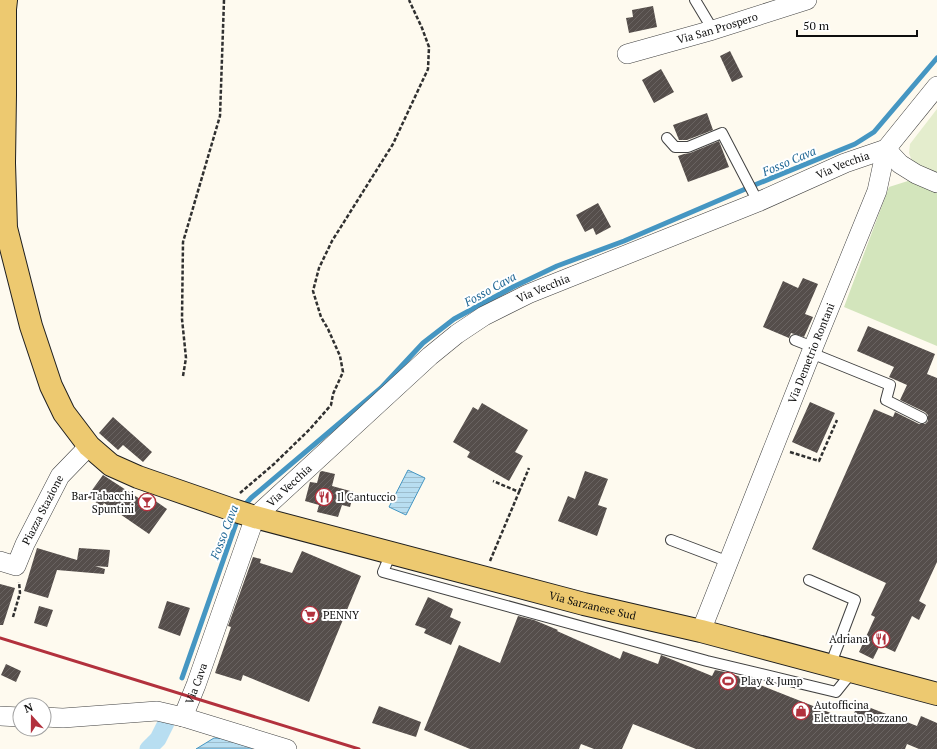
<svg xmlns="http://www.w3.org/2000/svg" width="937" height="749" font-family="'PT Serif',serif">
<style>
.grass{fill:#d3e5bc}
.pitch{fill:#e4edcd}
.water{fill:url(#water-rules);stroke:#4596c2}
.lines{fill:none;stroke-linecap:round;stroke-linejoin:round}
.stream{stroke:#4596c2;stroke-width:5}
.canal{stroke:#b8def1;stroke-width:17}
.building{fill:url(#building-hatch)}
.lane-casing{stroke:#414141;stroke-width:12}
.street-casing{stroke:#414141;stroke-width:20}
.primary-casing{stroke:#1f1f1f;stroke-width:24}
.path{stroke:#303030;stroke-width:2.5;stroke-dasharray:4 2;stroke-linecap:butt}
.lane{stroke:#fff;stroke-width:10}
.street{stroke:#fff;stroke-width:19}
.primary{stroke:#edc970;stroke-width:22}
.rail{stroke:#b2313d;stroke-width:3}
.labels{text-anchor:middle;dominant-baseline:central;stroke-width:4;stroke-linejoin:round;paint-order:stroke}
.street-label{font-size:11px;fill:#0e0e0e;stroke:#fff}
.poi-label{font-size:11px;fill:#0e0e0e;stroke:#fff;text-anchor:start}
.water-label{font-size:12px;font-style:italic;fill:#216895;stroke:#fff}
</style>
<defs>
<pattern id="water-rules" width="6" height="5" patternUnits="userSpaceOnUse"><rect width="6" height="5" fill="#b8def1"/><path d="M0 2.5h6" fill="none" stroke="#9dbdcd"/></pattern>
<pattern id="building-hatch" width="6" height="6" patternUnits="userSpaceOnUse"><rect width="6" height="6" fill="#554e4b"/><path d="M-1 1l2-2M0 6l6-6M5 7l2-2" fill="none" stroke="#696361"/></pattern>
</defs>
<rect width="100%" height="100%" fill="#fefaef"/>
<path class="grass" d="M911 180 937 191V346L844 307 889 187Z"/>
<path class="pitch" d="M937 109V176L912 161 909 153 910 144Z"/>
<path class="water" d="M408 470 425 478 406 515 389 507Z
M214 738 233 739 269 749H196Z"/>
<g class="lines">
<path class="stream" d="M243 507 251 498 381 388 423 343 454 319 513 287 557 266 624 241 757 184 855 144 874 132 937 58
M182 678 238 518"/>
<path class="canal" d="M148 749 158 739 166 723"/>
</g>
<path class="building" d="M653 6 657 27 629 33 626 18 633 17 632 10Z
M730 51 743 77 732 82 720 56Z
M661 69 674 92 654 103 642 80Z
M707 113 713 130 687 140H679L673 125Z
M719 141 729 167 688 182 678 156 684 154 690 153Z
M598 203 611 227 596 235 593 228 585 232 576 215Z
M803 278 818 284 805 314 813 317 804 337 791 333 789 338 763 327 783 281 798 288Z
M868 326 935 354 927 374 937 378V562L919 601 926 605 919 620 912 616 895 652 880 645 873 659 859 652 875 617 871 615 886 583 812 549 874 409 893 417 895 412 919 424H925L928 421V415L925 412 900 400 907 385 889 377 894 367 857 351Z
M810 402 835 413 817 453 792 442Z
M482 403 528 430 515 452 523 456 509 481 467 457 470 452 453 442 473 407 478 410Z
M113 417 152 452 143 462 123 445 118 450 99 433Z
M322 471 335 474 332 486 354 492 350 507 342 505 338 517 317 512 319 505 305 501 310 482 317 483 320 472Z
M585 471 608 479 598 505 607 508 597 536 558 521 568 496 575 499Z
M103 475 140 499 144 493 167 509 149 534 104 503 102 506 87 497Z
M37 548 77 560 79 548 110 550 108 567 95 566 105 569 104 574 57 570 48 598 24 591Z
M302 551 361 576 309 702 243 675 241 681 215 673 231 627 228 626 253 557 261 559 260 563 292 573Z
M0 584 15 588 3 625H0Z
M428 597 453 609 450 617 461 622 451 645 424 633 426 629 415 625Z
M167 601 190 608 180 636 158 628Z
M39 606 53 610 47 627 34 623Z
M518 616 534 620 558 630 557 631 620 659 623 651 658 664 661 655 712 676 715 670 730 673 851 721 858 703 917 726 921 716 937 723V749H919L907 744 905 749H696L633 724 622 749H594L581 744 579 749H470L424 730 459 645 500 663Z
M6 664 21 671 16 682 1 675Z
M379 706 421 722 416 737 372 723Z"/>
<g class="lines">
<defs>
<path id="lane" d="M695 0 713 30
M667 138 675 147H688L722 133 758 202
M795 340 813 347
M811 353 890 385 886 400 922 418
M671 540 729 562
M391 553 383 572 707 661 836 692 852 672
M809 580 855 600 830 666"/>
<g id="street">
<path id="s1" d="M627 54 713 30 807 0"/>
<path id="s2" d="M0 561 16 566 25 544 60 476 89 446"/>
<path id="s3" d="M701 631 811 353 877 191 886 149 937 86"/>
<path d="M0 716 20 717"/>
<path d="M44 717 63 718 157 711 183 717 287 749"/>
<path id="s4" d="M183 717 196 685 255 517 430 356 457 334 484 316 528 294 758 202 845 163 886 149 900 164 916 174 937 183"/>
</g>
<g id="primary">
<path id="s5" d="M6 0 5 9V95L4 163 6 228 31 326 51 386 64 413 89 446 111 465 138 477 233 510 255 517 584 604 701 631 937 694"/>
</g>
</defs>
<use href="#lane" class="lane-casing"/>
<use href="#street" class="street-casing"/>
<use href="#primary" class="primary-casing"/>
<path class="path" d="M183 376 186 358 182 319 183 242 220 116 224 0
M790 452 819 461 837 420
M519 492 529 468
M240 493 274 464 310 429 331 405 333 394 343 372 340 356 328 329 321 317 313 291 319 268 332 241 393 144 428 69 429 47 422 28 409 0
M490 561 519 492 493 481
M13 617 20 593 19 582"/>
<use href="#lane" class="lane"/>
<use href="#street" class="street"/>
<use href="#primary" class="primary"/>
<path class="rail" d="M0 638 359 749"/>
</g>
<defs>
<symbol id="restaurant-ring" viewBox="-11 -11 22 22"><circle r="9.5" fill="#fff" stroke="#b2313d" stroke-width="1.5"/><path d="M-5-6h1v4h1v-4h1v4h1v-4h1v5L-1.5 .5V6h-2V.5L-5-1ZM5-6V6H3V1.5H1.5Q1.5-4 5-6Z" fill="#b2313d"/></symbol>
<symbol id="bar-ring" viewBox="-11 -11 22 22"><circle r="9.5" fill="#fff" stroke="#b2313d" stroke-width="1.5"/><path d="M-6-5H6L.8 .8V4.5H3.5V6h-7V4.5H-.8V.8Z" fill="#b2313d"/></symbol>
<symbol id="supermarket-ring" viewBox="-11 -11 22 22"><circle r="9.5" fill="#fff" stroke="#b2313d" stroke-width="1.5"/><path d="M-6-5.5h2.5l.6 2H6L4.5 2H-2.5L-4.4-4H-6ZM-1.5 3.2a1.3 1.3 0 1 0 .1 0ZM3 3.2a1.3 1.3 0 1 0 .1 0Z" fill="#b2313d"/></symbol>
<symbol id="stadium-ring" viewBox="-11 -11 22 22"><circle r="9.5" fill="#fff" stroke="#b2313d" stroke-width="1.5"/><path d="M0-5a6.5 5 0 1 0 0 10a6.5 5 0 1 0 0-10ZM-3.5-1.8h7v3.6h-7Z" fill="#b2313d"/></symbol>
<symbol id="shop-ring" viewBox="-11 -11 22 22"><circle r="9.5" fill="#fff" stroke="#b2313d" stroke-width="1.5"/><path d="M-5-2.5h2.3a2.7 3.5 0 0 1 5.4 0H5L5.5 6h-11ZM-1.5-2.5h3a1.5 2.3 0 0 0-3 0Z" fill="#b2313d"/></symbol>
</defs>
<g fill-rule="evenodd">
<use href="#restaurant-ring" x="314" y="487" width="20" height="20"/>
<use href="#bar-ring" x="137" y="492" width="20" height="20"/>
<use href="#supermarket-ring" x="300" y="605" width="20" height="20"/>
<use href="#restaurant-ring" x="871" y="629" width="20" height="20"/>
<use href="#stadium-ring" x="718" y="671" width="20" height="20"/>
<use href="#shop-ring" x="791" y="701" width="20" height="20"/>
</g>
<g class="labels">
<g class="street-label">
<text stroke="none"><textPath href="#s1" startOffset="94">Via San Prospero</textPath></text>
<text stroke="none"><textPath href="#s4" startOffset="907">Via Vecchia</textPath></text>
<text stroke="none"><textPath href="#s4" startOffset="583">Via Vecchia</textPath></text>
<text stroke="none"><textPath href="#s3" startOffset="299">Via Demetrio Rontani</textPath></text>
<text stroke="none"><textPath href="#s4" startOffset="259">Via Vecchia</textPath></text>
<text stroke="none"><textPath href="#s2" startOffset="79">Piazza Stazione</textPath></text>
<text stroke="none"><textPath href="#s5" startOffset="995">Via Sarzanese Sud</textPath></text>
<text stroke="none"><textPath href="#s4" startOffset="36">Via Cava</textPath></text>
</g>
<g class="poi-label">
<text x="134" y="496" text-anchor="end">Bar Tabacchi<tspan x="134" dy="13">Spuntini</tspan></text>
<text x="337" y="497">Il Cantuccio</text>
<text x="323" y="615">PENNY</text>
<text x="868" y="639" text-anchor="end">Adriana</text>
<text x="741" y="681">Play &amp; Jump</text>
<text x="814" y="705">Autofficina<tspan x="814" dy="13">Elettrauto Bozzano</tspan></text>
</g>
<g class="water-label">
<text transform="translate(789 161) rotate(-23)">Fosso Cava</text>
<text transform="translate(490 289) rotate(-29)">Fosso Cava</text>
<text transform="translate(224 532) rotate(-69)">Fosso Cava</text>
</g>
</g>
<g transform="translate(32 717) rotate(339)"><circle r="19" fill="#ffffff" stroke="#9f9f9f"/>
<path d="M0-3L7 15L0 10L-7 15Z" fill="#b2313d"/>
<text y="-6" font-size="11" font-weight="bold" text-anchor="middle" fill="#0e0e0e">N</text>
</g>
<path d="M797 30v6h120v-6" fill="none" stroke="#0e0e0e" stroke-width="2"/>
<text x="803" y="30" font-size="12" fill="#0e0e0e" stroke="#ffffff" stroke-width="3" paint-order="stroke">50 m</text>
</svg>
